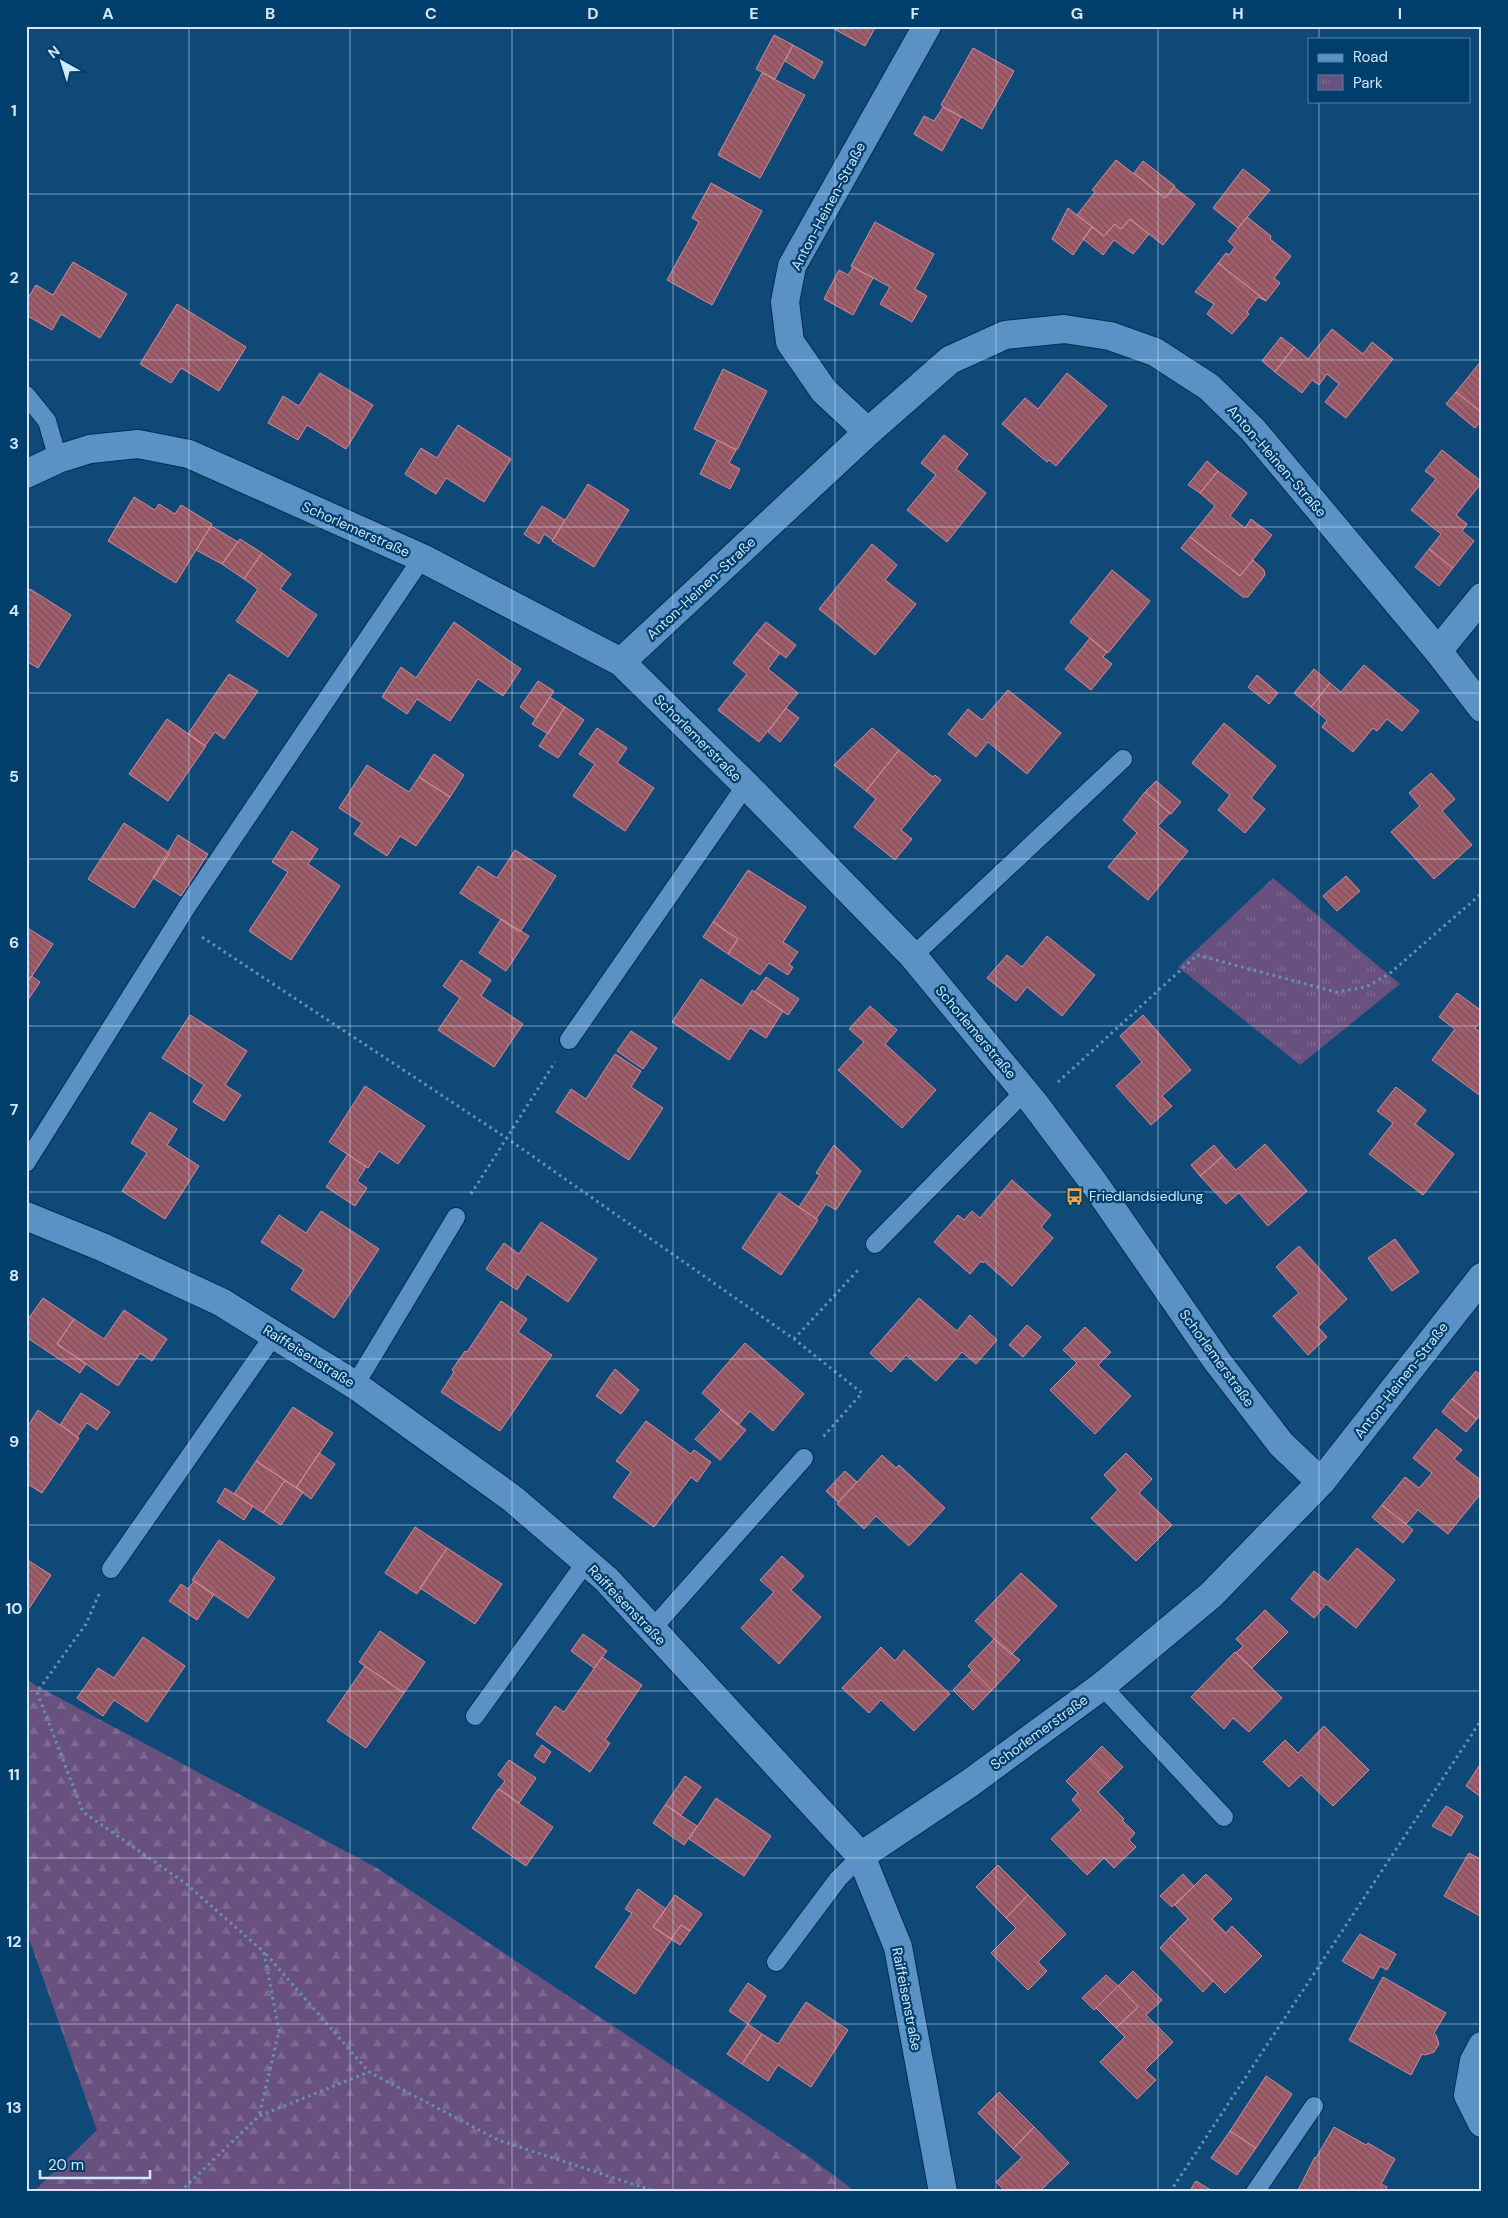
<svg xmlns="http://www.w3.org/2000/svg" width="1508" height="2218" font-family="'DM Sans',sans-serif">
<style>
.forest{fill:url(#forest-firs)}
.park{fill:url(#park-tufts)}
.building{fill:url(#building-back-hatch);stroke:#d78997}
.lines{fill:none;stroke-linecap:round;stroke-linejoin:round}
.lane-casing{stroke:#012e51;stroke-width:20}
.street-casing{stroke:#012e51;stroke-width:30}
.path{stroke:#6792b5;stroke-width:3;stroke-dasharray:2.5 4;stroke-linecap:butt}
.lane{stroke:#5b92c6;stroke-width:18}
.street{stroke:#5b92c6;stroke-width:28}
.grid{fill:none;stroke:#d1e8fe;stroke-width:1;stroke-opacity:0.55}
.labels{text-anchor:middle;dominant-baseline:central;stroke-width:4.5;stroke-linejoin:round;paint-order:stroke}
.street-label{font-size:14px;fill:#d1e8fe;stroke:#003e6b}
.poi-label{font-size:14px;fill:#d1e8fe;stroke:#003e6b;text-anchor:start}
.neatline{fill:none;stroke:#d1e8fe;stroke-width:2}
.grid-label{font-size:16px;text-anchor:middle;font-weight:bold;fill:#d1e8fe}
</style>
<defs>
<pattern id="forest-firs" width="22" height="20" patternUnits="userSpaceOnUse" patternTransform="scale(1.25)"><rect width="22" height="20" fill="#69517f"/><path d="M5 1l3.5 6h-7zM16 11l3.5 6h-7z" fill="#7d6a92"/></pattern>
<pattern id="park-tufts" width="24" height="20" patternUnits="userSpaceOnUse" patternTransform="scale(1.25)"><rect width="24" height="20" fill="#69517f"/><path d="M3 7l-1-3M5 7V3M7 7l1-3M15 17l-1-3M17 17v-4M19 17l1-3" fill="none" stroke="#7d6a92"/></pattern>
<pattern id="building-back-hatch" width="6" height="6" patternUnits="userSpaceOnUse" patternTransform="scale(1.25)"><rect width="6" height="6" fill="#a15e6a"/><path d="M-1 5l2 2M0 0l6 6M5-1l2 2" fill="none" stroke="#75535c"/></pattern>
</defs>
<rect width="100%" height="100%" fill="#0e4977"/>
<path class="forest" d="M26 1680 377 1868 812 2159 856 2192H33L97 2130 26 1930Z"/>
<path class="park" d="M1273 878 1400 984 1300 1065 1178 967Z"/>
<path class="building" d="M829 26H876L865 46Z
M774 35 793 45 775 79 756 69Z
M793 45 823 62 814 79 785 61Z
M973 48 1014 71 982 129 941 105Z
M762 73 805 95 760 178 718 155Z
M943 107 961 117 942 151 914 134 924 116 934 121Z
M1116 160 1165 198 1174 187 1195 204 1163 245 1130 219 1121 229 1115 224 1104 236 1077 215 1095 192 1092 190Z
M1143 161 1175 186 1165 198 1134 173Z
M1243 169 1270 190 1238 228 1213 208Z
M711 183 762 211 712 305 667 280 699 222 692 218Z
M1068 208 1092 227 1073 255 1052 239Z
M1247 217 1271 236 1270 239 1291 256 1274 278 1280 283 1266 301 1218 263 1226 253 1229 255 1235 247 1228 241Z
M1130 219 1149 234 1133 254 1114 240 1103 255 1083 239 1092 227 1104 236 1115 224 1121 229Z
M875 222 934 254 915 289 927 296 912 322 880 304 890 287 851 266Z
M73 262 127 294 100 338 61 314 52 330 26 315V301L36 285 53 295Z
M1218 263 1266 301 1258 297 1247 312 1249 314 1232 334 1207 314 1214 304 1195 292Z
M853 267 873 278 853 315 824 299 839 270 848 275Z
M177 304 246 347 219 391 181 368 171 383 140 364Z
M1332 329 1363 354 1372 342 1393 359 1346 418 1325 402 1339 384 1327 374 1319 385 1312 380 1302 393 1275 372 1294 347 1308 359Z
M1281 337 1294 347 1275 372 1262 361Z
M1482 360V413L1456 392Z
M723 369 767 391 737 450 694 429Z
M320 373 373 405 346 449 307 425 298 440 268 423 283 396 299 406Z
M1067 373 1107 406 1056 466 1049 460 1047 462 1002 424 1025 398 1038 409Z
M1456 392 1482 413V420L1475 428 1446 404Z
M458 425 511 459 484 502 446 478 436 494 405 474 421 448 437 458Z
M944 435 968 454 956 469 986 493 947 542 907 510 936 475 921 463Z
M717 440 736 450 729 463 740 469 730 489 700 474Z
M1442 450 1482 482 1456 515 1467 524 1462 531 1474 541 1453 568 1429 549 1441 534 1411 510 1436 479 1425 471Z
M1207 461 1218 471 1200 493 1188 485Z
M1218 471 1247 493 1230 516 1245 528 1251 519 1272 535 1240 576 1190 537 1215 506 1200 493Z
M588 484 629 510 594 567 552 541Z
M134 497 155 510 159 504 175 514 181 505 212 524 176 583 108 541Z
M542 506 565 520 553 540 544 534 539 544 524 534Z
M211 526 238 542 222 564 196 550Z
M1190 537 1240 576 1253 560 1264 570 1265 575 1248 597H1243L1181 548Z
M240 539 262 553 244 579 222 564Z
M872 544 897 565 885 580 916 604 875 655 819 609Z
M1429 549 1453 568 1439 586 1415 567Z
M262 553 291 574 280 589 317 615 288 657 236 621 258 589 244 579Z
M1112 570 1150 601 1108 653 1070 622Z
M30 589 71 615 38 668 26 661V595Z
M454 622 521 669 503 696 478 679 450 721 417 699 407 714 382 697 401 667 416 678Z
M766 622 796 645 786 658 756 634Z
M756 634 780 653 768 669 798 693 759 742 718 710 747 674 733 663Z
M1090 638 1107 652 1103 657 1112 664 1091 690 1065 669Z
M1364 665 1419 711 1402 731 1387 719 1377 731 1373 728 1353 752 1322 727 1327 720 1311 707 1330 683 1341 692Z
M1314 669 1330 683 1311 707 1294 693Z
M229 674 258 691 224 739 215 732 205 746 188 734Z
M1257 675 1278 693 1269 704 1248 687Z
M538 681 554 691 536 719 520 707Z
M1008 690 1061 733 1027 774 988 742 976 757 948 734 968 709 982 720Z
M550 697 565 707 548 734 532 724Z
M565 707 584 720 558 758 539 746Z
M786 708 799 718 780 742 768 732Z
M167 719 206 746 168 801 129 774Z
M1224 723 1276 766 1251 798 1265 809 1245 833 1218 810 1230 795 1192 763Z
M597 728 627 748 617 763 654 788 625 831 573 796 595 764 579 754Z
M872 728 899 750 866 791 834 765Z
M899 750 933 777 935 775 941 780 901 830 912 839 895 860 854 827 876 799 866 791Z
M434 754 464 775 450 797 419 777Z
M367 765 409 792 419 777 450 797 416 846 400 836 387 856 354 834 362 823 339 808Z
M1431 773 1455 799 1442 811 1472 845 1434 879 1391 832 1420 806 1409 793Z
M1156 781 1181 802 1171 814 1145 792Z
M1145 792 1170 813 1158 826 1188 851 1148 900 1108 867 1137 833 1123 820Z
M124 823 170 853 134 908 88 879Z
M292 831 318 849 308 864 340 886 291 960 249 931 288 872 272 862Z
M178 835 208 854 181 896 153 878Z
M515 850 556 876 520 932 460 893 478 866 497 878Z
M748 870 806 907 783 942 798 952 789 965 793 967 788 975 769 963 760 975 728 954 738 939 713 922Z
M1346 876 1360 891 1337 911 1323 896Z
M501 919 529 936 506 971 479 953Z
M713 922 738 939 728 954 703 937Z
M26 927 53 944 26 985Z
M1047 936 1095 975 1062 1016 1027 987 1016 1001 987 978 1007 955 1022 967Z
M461 960 491 980 481 996 523 1024 494 1067 438 1030 460 998 443 986Z
M31 976 40 982 26 1003V985Z
M766 977 799 999 788 1015 755 992Z
M701 979 742 1006 752 990 783 1011 766 1038 750 1028 729 1060 672 1022Z
M1457 993 1482 1011V1020L1475 1028 1482 1033V1097L1432 1060 1455 1029 1439 1017Z
M870 1006 897 1030 885 1044 936 1090 902 1128 838 1070 864 1042 849 1029Z
M190 1015 247 1051 225 1085 241 1095 224 1121 193 1102 204 1085 162 1058Z
M1143 1015 1191 1070 1162 1096 1172 1106 1151 1125 1116 1086 1142 1062 1120 1036Z
M631 1031 657 1048 643 1069 617 1051Z
M615 1054 641 1071 631 1087 663 1108 629 1160 556 1112 571 1089 586 1099Z
M365 1086 425 1126 398 1164 379 1151 368 1168 329 1142Z
M1396 1087 1426 1110 1415 1124 1454 1154 1423 1195 1369 1154 1393 1123 1377 1111Z
M150 1112 177 1129 167 1145 199 1166 165 1219 122 1191 147 1153 131 1143Z
M1265 1144 1307 1191 1268 1226 1239 1193 1226 1204 1200 1176 1223 1156 1236 1170Z
M834 1145 861 1171 836 1210 826 1204 816 1219 799 1207 820 1175 816 1173Z
M1214 1145 1223 1156 1200 1176 1191 1165Z
M348 1154 366 1167 357 1181 367 1188 355 1206 326 1187Z
M1012 1180 1051 1215 1041 1227 1053 1238 1012 1286 984 1261 983 1263 981 1261 970 1274 934 1242 958 1215 964 1220 972 1211 980 1218Z
M779 1193 818 1220 781 1275 742 1248Z
M321 1211 379 1249 334 1318 291 1289 304 1270 261 1242 279 1215 306 1233Z
M541 1222 597 1259 568 1302 527 1274 517 1290 486 1269 504 1243 519 1254Z
M1395 1239 1419 1272 1392 1291 1368 1258Z
M1299 1246 1347 1299 1318 1327 1327 1337 1308 1355 1273 1316 1299 1293 1276 1267Z
M43 1298 74 1319 57 1344 86 1364 80 1373 26 1337V1322Z
M919 1298 957 1331 970 1315 997 1340 976 1364 962 1352 936 1381 906 1355 891 1372 870 1353Z
M501 1301 527 1319 518 1332 552 1355 500 1431 441 1392 454 1372 452 1370 465 1351 467 1352Z
M124 1310 167 1339 152 1361 140 1353 118 1386 57 1344 74 1319 104 1339Z
M1027 1325 1041 1337 1023 1357 1009 1345Z
M1085 1327 1111 1352 1098 1365 1131 1396 1095 1434 1050 1390 1077 1363 1063 1350Z
M745 1343 804 1394 773 1431 750 1411 738 1425 702 1393Z
M615 1369 639 1390 621 1414 596 1396Z
M1476 1371 1482 1376V1413L1477 1419 1452 1399Z
M81 1393 110 1412 97 1430 87 1423 77 1437 60 1425Z
M1452 1399 1477 1419 1466 1432 1442 1412Z
M293 1407 333 1433 296 1488 256 1461Z
M38 1410 79 1438 42 1493 26 1483V1429Z
M721 1410 746 1430 720 1460 695 1439Z
M646 1421 691 1454 694 1450 711 1462 697 1482 691 1477 654 1527 613 1497 631 1472 616 1461Z
M1436 1429 1462 1450 1454 1459 1482 1481V1492L1448 1534 1418 1510 1406 1524 1382 1505 1405 1477 1419 1488 1432 1473 1413 1458Z
M319 1453 335 1464 311 1499 296 1488Z
M1126 1453 1152 1479 1139 1493 1172 1525 1136 1561 1091 1518 1118 1490 1104 1475Z
M882 1455 896 1468 899 1465 945 1508 909 1546 876 1516 864 1529 837 1504Z
M256 1461 285 1480 263 1513 234 1494Z
M845 1471 857 1482 838 1502 826 1491Z
M285 1480 303 1492 281 1525 263 1513Z
M225 1488 253 1506 244 1520 217 1502Z
M1382 1505 1413 1530 1403 1543 1372 1517Z
M415 1527 447 1548 417 1594 385 1573Z
M219 1540 275 1578 248 1618 192 1580Z
M447 1548 502 1584 475 1624 420 1588Z
M1357 1548 1395 1580 1356 1628 1326 1604 1314 1618 1291 1599 1314 1571 1328 1582Z
M782 1556 804 1576 791 1590 821 1617 779 1664 741 1628 774 1592 760 1580Z
M26 1559 51 1575 26 1613Z
M1021 1573 1057 1606 1011 1655 975 1621Z
M194 1581 214 1594 197 1620 169 1601 181 1584 188 1589Z
M1265 1610 1288 1632 1252 1668 1236 1653 1243 1646 1236 1639Z
M380 1631 425 1662 404 1693 359 1662Z
M583 1634 607 1651 594 1668 571 1651Z
M143 1637 185 1666 147 1722 114 1700 103 1716 77 1698 98 1668 114 1678Z
M994 1639 1020 1660 992 1690 968 1666Z
M881 1647 895 1661 904 1650 950 1694 914 1731 881 1700 869 1713 842 1688Z
M1235 1652 1282 1698 1249 1732 1233 1718 1224 1729 1191 1697Z
M602 1657 642 1685 605 1740 610 1743 590 1772 536 1734 555 1706 564 1712Z
M365 1666 404 1693 366 1748 327 1721Z
M972 1670 992 1690 973 1710 953 1690Z
M1324 1726 1369 1770 1333 1806 1301 1775 1289 1787 1263 1762 1285 1740 1298 1753Z
M542 1745 551 1752 544 1763 534 1756Z
M1102 1746 1123 1767 1111 1779 1090 1758Z
M1090 1758 1111 1779 1098 1792 1124 1819 1122 1820 1135 1833 1129 1840 1136 1847 1114 1868 1104 1858 1087 1875 1051 1839 1081 1810 1072 1800 1078 1793 1066 1781Z
M509 1760 536 1778 519 1803 499 1789 505 1781 498 1775Z
M1479 1766 1482 1768 1481 1797 1466 1786Z
M685 1776 701 1787 681 1815 665 1805Z
M498 1789 553 1827 526 1866 472 1828Z
M716 1798 771 1836 744 1876 689 1839Z
M665 1805 697 1826 684 1845 653 1823Z
M1446 1806 1463 1816 1451 1836 1432 1826Z
M1469 1853 1482 1860V1917L1444 1896Z
M998 1865 1028 1895 1006 1918 976 1887Z
M1183 1874 1194 1886 1172 1907 1160 1896Z
M1206 1874 1232 1899 1212 1919 1226 1933 1232 1926 1262 1956 1225 1993 1170 1937 1188 1919 1175 1905Z
M638 1889 666 1909 653 1927 672 1939 635 1994 595 1967 632 1913 625 1909Z
M675 1895 702 1914 690 1931 681 1925 671 1939 653 1927Z
M1028 1895 1066 1934 1038 1962 1047 1971 1028 1990 991 1953 1016 1928 1006 1918Z
M681 1925 690 1931 680 1945 671 1939Z
M1360 1934 1396 1954 1387 1970 1380 1966 1373 1979 1342 1961Z
M1170 1937 1213 1981 1203 1992 1160 1948Z
M1133 1971 1162 2000 1146 2015 1173 2042 1145 2070 1156 2080 1137 2099 1100 2062 1125 2037 1116 2028 1138 2007 1118 1986Z
M1106 1975 1118 1986 1094 2010 1082 1998Z
M1383 1977 1446 2013 1434 2033 1436 2035 1439 2044 1434 2052 1425 2055 1422 2054 1411 2075 1349 2040Z
M748 1983 766 1996 748 2024 729 2011Z
M1118 1986 1138 2007 1116 2028 1096 2008Z
M806 2002 848 2030 811 2087 778 2065 768 2081 742 2064 762 2034 778 2044Z
M748 2024 762 2034 742 2064 727 2054Z
M1266 2076 1292 2094 1256 2148 1230 2131Z
M999 2092 1034 2127 1013 2149 978 2113Z
M1034 2127 1069 2163 1041 2190 1043 2192H1006L996 2182 1022 2157 1013 2149Z
M1334 2127 1366 2145 1368 2143 1395 2159 1381 2184 1387 2187 1385 2192H1297L1315 2157 1316 2158Z
M1230 2131 1256 2148 1237 2175 1211 2158Z
M1196 2181 1214 2192H1189Z"/>
<g class="lines">
<defs>
<path id="lane" d="M26 395 47 421 58 459
M913 956 1123 759
M569 1040 746 785
M26 1163 188 905 422 558
M875 1244 1025 1091
M355 1385 456 1217
M111 1569 274 1335
M652 1629 804 1458
M1102 1686 1224 1817
M475 1716 586 1562
M776 1962 838 1879 861 1856
M1255 2192 1314 2106"/>
<path id="street" d="M868 432 824 391 790 342 785 302 792 266 927 26
M26 474 58 459 90 449 138 444 189 454 422 558 621 662 746 785 913 956 1034 1103 1094 1183 1217 1361 1281 1444 1321 1482
M1438 651 1482 597
M621 662 868 432 950 360 1005 335 1064 329 1110 336 1155 352 1209 387 1253 430 1438 651 1482 708
M26 1216 102 1247 221 1302 355 1385 513 1499 606 1579 861 1856 898 1947 943 2192
M861 1856 970 1783 1102 1686 1211 1595 1321 1482 1482 1277
M1482 2046 1474 2061 1468 2095 1482 2123"/>
</defs>
<use href="#lane" class="lane-casing"/>
<use href="#street" class="street-casing"/>
<path class="path" d="M202 937 508 1139 794 1339 862 1393 823 1437
M1058 1082 1197 955 1336 992 1366 987 1389 974 1482 893
M471 1194 555 1062
M794 1339 860 1268
M99 1594 86 1624 37 1692 83 1812 185 1883 264 1952 279 2031 259 2116
M266 1954 369 2072
M180 2192 259 2116 369 2072 498 2140 657 2192
M1170 2192 1482 1719"/>
<use href="#lane" class="lane"/>
<use href="#street" class="street"/>
</g>
<path class="grid" d="M189 26V2192M350 26V2192M512 26V2192M673 26V2192M835 26V2192M996 26V2192M1158 26V2192M1319 26V39M1319 101V2192M26 194H1482M26 360H1482M26 527H1482M26 693H1482M26 859H1482M26 1026H1482M26 1192H1482M26 1359H1482M26 1525H1482M26 1691H1482M26 1858H1482M26 2024H1482"/>
<defs>
<symbol id="bus-bare" viewBox="-9 -9 18 18"><path d="M-5-6H5V4H4V6H2V4H-2V6H-4V4H-5ZM-3.5-4V0h7V-4ZM-3.5 1.2v1.5H-2V1.2ZM2 1.2v1.5H3.5V1.2Z" fill="#f3a443" stroke="#003e6b" stroke-width="2.5" paint-order="stroke"/></symbol>
</defs>
<g fill-rule="evenodd">
<use href="#bus-bare" x="1062" y="1184" width="25" height="25"/>
</g>
<g class="labels">
<g class="street-label">
<text transform="translate(828 206) rotate(-62)">Anton-Heinen-Straße</text>
<text transform="translate(1277 461) rotate(49)">Anton-Heinen-Straße</text>
<text transform="translate(356 529) rotate(24)">Schorlemerstraße</text>
<text transform="translate(701 588) rotate(-43)">Anton-Heinen-Straße</text>
<text transform="translate(698 738) rotate(45)">Schorlemerstraße</text>
<text transform="translate(976 1032) rotate(50)">Schorlemerstraße</text>
<text transform="translate(309 1356) rotate(32)">Raiffeisenstraße</text>
<text transform="translate(1217 1358) rotate(54)">Schorlemerstraße</text>
<text transform="translate(1401 1380) rotate(-52)">Anton-Heinen-Straße</text>
<text transform="translate(627 1605) rotate(46)">Raiffeisenstraße</text>
<text transform="translate(1039 1732) rotate(-36)">Schorlemerstraße</text>
<text transform="translate(907 1999) rotate(79)">Raiffeisenstraße</text>
</g>
<g class="poi-label">
<text x="1089" y="1196">Friedlandsiedlung</text>
</g>
</g>
<rect width="1508" height="2218" fill="none" stroke="#003e6b" stroke-width="55"/>
<rect x="1308" y="38" width="162" height="65" fill="#003e6b" stroke="#5482a6"/>
<rect x="1318" y="54" width="25" height="8" fill="#5b92c6" stroke="#5482a6"/>
<text x="1353" y="62" font-size="15" fill="#d1e8fe">Road</text>
<rect x="1318" y="75" width="25" height="15" fill="url(#park-tufts)" stroke="#5482a6"/>
<text x="1353" y="88" font-size="15" fill="#d1e8fe">Park</text>
<g transform="translate(62 62) rotate(321)" stroke="#003e6b" stroke-width="4" paint-order="stroke">
<path d="M0-4L9 19L0 12L-9 19Z" fill="#d1e8fe"/>
<text y="-8" font-size="14" font-weight="bold" text-anchor="middle" fill="#d1e8fe">N</text>
</g>
<path d="M40 2170v8h110v-8" fill="none" stroke="#d1e8fe" stroke-width="2.5"/>
<text x="48" y="2170" font-size="15" fill="#d1e8fe" stroke="#003e6b" stroke-width="4" paint-order="stroke">20 m</text>
<rect x="28" y="28" width="1452" height="2162" class="neatline"/>
<g class="grid-label">
<text x="108" y="19">A</text>
<text x="270" y="19">B</text>
<text x="431" y="19">C</text>
<text x="593" y="19">D</text>
<text x="754" y="19">E</text>
<text x="915" y="19">F</text>
<text x="1077" y="19">G</text>
<text x="1238" y="19">H</text>
<text x="1400" y="19">I</text>
<text x="14" y="116">1</text>
<text x="14" y="283">2</text>
<text x="14" y="449">3</text>
<text x="14" y="616">4</text>
<text x="14" y="782">5</text>
<text x="14" y="948">6</text>
<text x="14" y="1115">7</text>
<text x="14" y="1281">8</text>
<text x="14" y="1447">9</text>
<text x="14" y="1614">10</text>
<text x="14" y="1780">11</text>
<text x="14" y="1947">12</text>
<text x="14" y="2113">13</text>
</g>
</svg>
